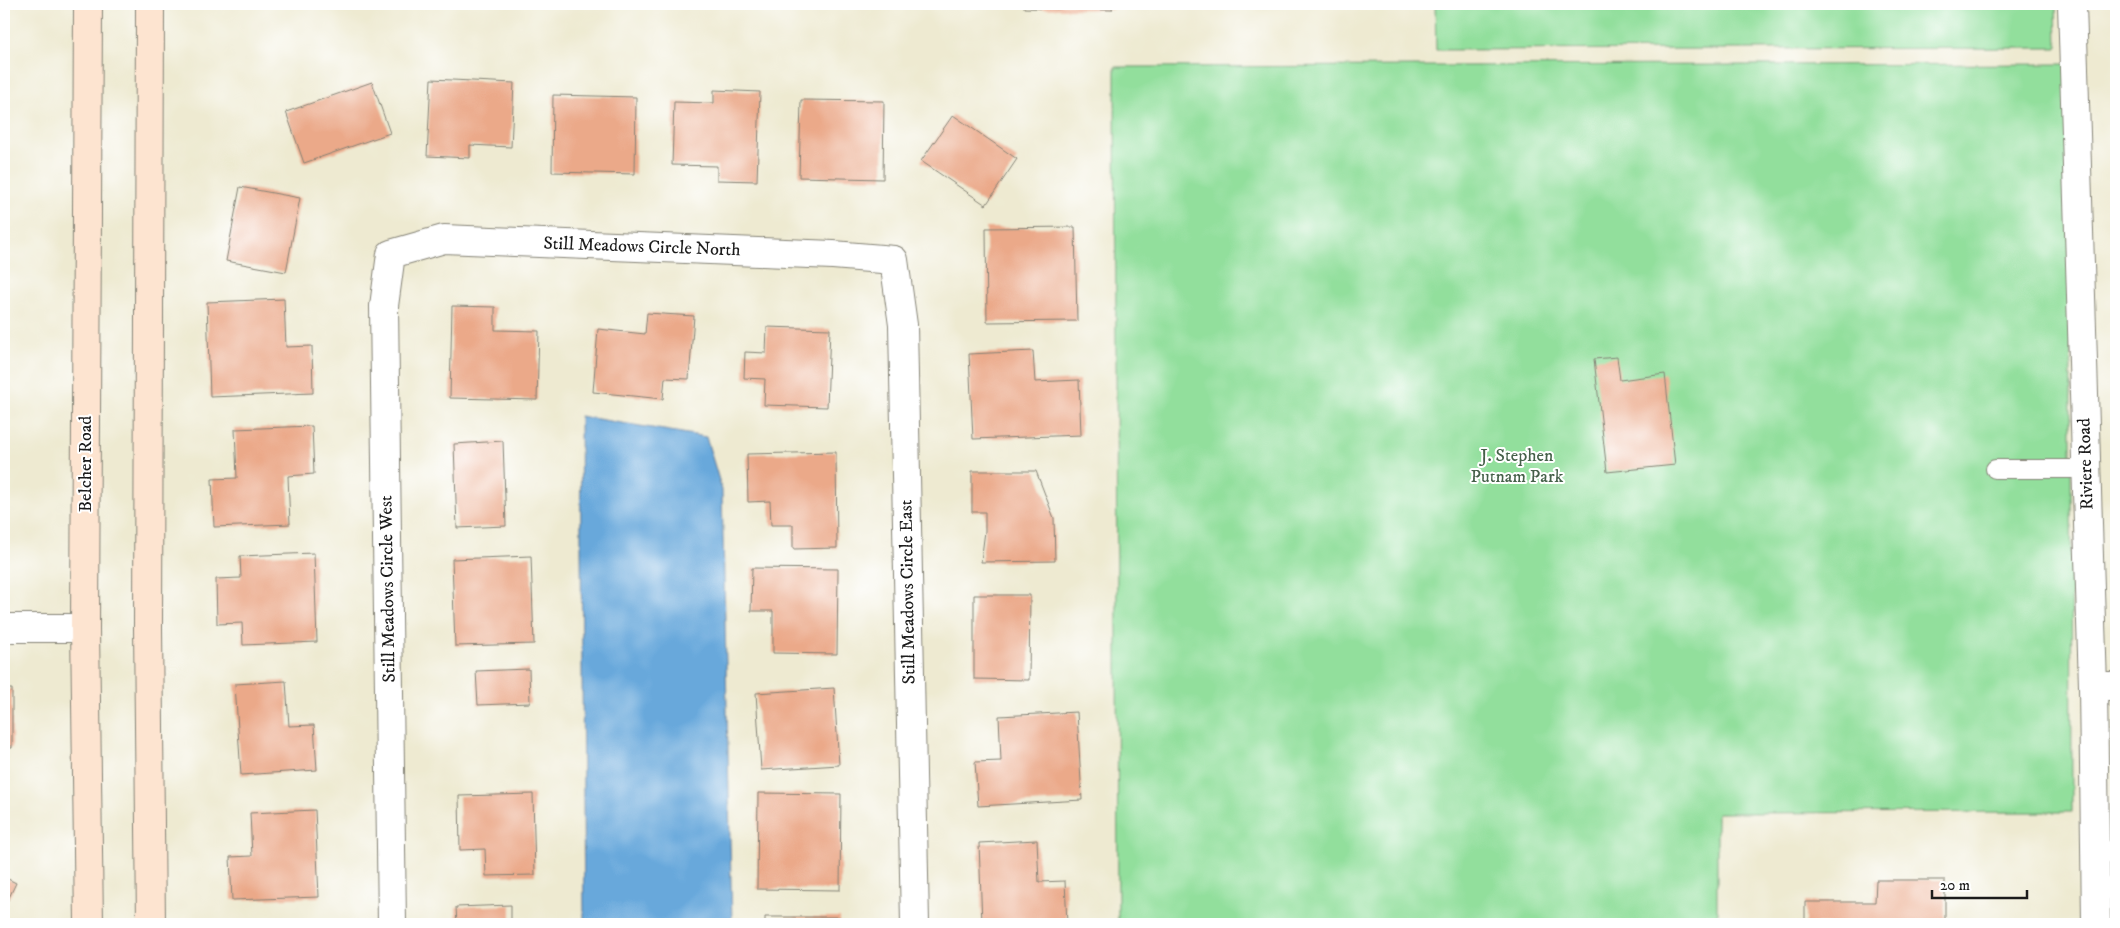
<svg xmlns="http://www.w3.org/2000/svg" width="2120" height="928" font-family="'IM FELL DW Pica',serif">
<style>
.green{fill:#92df9c;stroke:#577e5c}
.water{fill:#68a8db;stroke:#42627c}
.building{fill:#eba989}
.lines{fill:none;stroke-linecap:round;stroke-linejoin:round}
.service-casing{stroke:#858376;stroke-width:20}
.minor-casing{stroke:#858376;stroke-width:30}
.secondary-casing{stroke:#858376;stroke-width:30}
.service{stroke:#fff;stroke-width:18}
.minor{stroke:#fff;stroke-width:28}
.secondary{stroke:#fde4d0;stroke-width:28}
.labels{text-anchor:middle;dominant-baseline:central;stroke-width:4;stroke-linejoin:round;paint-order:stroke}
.street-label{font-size:18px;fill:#1c1c1c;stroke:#fff}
.park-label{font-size:18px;fill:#456049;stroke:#fff}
</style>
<rect width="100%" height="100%" fill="#fff"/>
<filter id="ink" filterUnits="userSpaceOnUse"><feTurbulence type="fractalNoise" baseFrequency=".02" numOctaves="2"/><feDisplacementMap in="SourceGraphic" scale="10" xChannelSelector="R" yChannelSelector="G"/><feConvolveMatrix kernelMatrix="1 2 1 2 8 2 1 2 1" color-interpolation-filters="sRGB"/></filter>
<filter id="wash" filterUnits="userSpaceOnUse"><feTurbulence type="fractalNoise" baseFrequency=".0096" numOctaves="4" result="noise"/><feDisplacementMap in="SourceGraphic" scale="20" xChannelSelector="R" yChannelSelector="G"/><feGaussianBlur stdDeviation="1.12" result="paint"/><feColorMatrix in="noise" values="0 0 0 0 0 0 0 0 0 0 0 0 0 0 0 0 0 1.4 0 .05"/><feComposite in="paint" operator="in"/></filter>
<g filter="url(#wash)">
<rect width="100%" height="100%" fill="#eeead1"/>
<path class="green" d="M1435 4H2056L2057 48 1436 50Z
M2070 64 2072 812 1717 813V924H1118L1115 67Z"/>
<path class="water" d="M580 416 706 437 722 490 732 924H584Z"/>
<g id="blocks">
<path class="building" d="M1024 4H1113L1112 10 1024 8Z
M431 79 514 83 511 147 470 145V158L427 156Z
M372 82 390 133 304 163 286 112Z
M714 90 760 92 757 181 717 180V166L672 165 674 102 714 103Z
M553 95 636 97 635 174 552 172Z
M801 100 884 101 883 179 799 177Z
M953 115 1017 159 986 205 921 161Z
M240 187 300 198 286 272 226 261Z
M1075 227 1077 321 987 322 986 228Z
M284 299 286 347 312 346 313 393 210 397 207 302Z
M452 306 495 307V330L539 331 537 400 450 398Z
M647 313 694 316 689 379 665 378 663 399 593 392 598 329 645 334Z
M767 327 830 329 827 407 764 405 765 379 744 378 745 352 766 353Z
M1033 351 1035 382 1079 380 1081 435 973 439 969 354Z
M1617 357 1620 380 1665 374 1675 465 1607 472 1594 359Z
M312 426 314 474 288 476 290 524 214 527 212 479 237 478 235 429Z
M503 441 506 526 457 528 454 444Z
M836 452 837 548 793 549V525H771L770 501 748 502 747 454Z
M972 471H1036L1054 518 1055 561 981 562 985 531V512H972Z
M314 553 317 642 243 645 242 623 217 624 216 579 241 578 240 556Z
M531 556 534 644 455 646 452 559Z
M752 568 838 569 837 654 773 653V611H751Z
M974 595H1030L1029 680 974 679Z
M529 669 530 703 478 705 476 671Z
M286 681 289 726 314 725 317 770 241 775 235 684Z
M834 688 839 765 761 770 756 693Z
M4 689H12V748H4Z
M1077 712 1082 800 978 806 975 762 1001 761 999 716Z
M758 793 841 794 840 890 757 889Z
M533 794 535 875 486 876 485 849 460 850 459 796Z
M315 810 319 897 232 900 230 857 252 856 250 813Z
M1037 840 1039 882 1065 881 1067 924H982L979 843Z
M4 877 16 883 4 908Z
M1876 880H1945V924H1805V902H1875Z
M511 905V924H457L456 907Z
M765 917H840V924H765Z"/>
</g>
</g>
<g filter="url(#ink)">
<use href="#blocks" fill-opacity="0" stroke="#858376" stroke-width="1"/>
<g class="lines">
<defs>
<path id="service" d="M1995 469H2086"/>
<path id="minor" d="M2072 4 2093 686 2096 924
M4 628H85
M2093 686H2116
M392 924 384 306 391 254 444 239 833 255 894 260 903 325 915 924"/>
<path id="secondary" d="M88 4 85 628 89 924
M150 4 148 627 151 924"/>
</defs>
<use href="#service" class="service-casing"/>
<use href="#minor" class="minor-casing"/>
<use href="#secondary" class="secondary-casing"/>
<use href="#service" class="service"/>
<use href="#minor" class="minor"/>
<use href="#secondary" class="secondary"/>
</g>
</g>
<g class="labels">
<g class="street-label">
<text transform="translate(642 247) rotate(2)">Still Meadows Circle North</text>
<text transform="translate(86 464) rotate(-90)">Belcher Road</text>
<text transform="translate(2086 464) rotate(-92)">Riviere Road</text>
<text transform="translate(388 589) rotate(-91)">Still Meadows Circle West</text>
<text transform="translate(908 592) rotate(-91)">Still Meadows Circle East</text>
</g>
<g class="park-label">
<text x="1517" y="456">J. Stephen<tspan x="1517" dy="21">Putnam Park</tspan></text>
</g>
</g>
<rect width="2120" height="928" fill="none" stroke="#fff" stroke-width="20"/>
<path d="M1932 890v8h95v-8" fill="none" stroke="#1c1c1c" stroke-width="2.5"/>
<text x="1940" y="890" font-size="15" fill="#1c1c1c" stroke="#ffffff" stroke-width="4" paint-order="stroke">20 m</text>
</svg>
